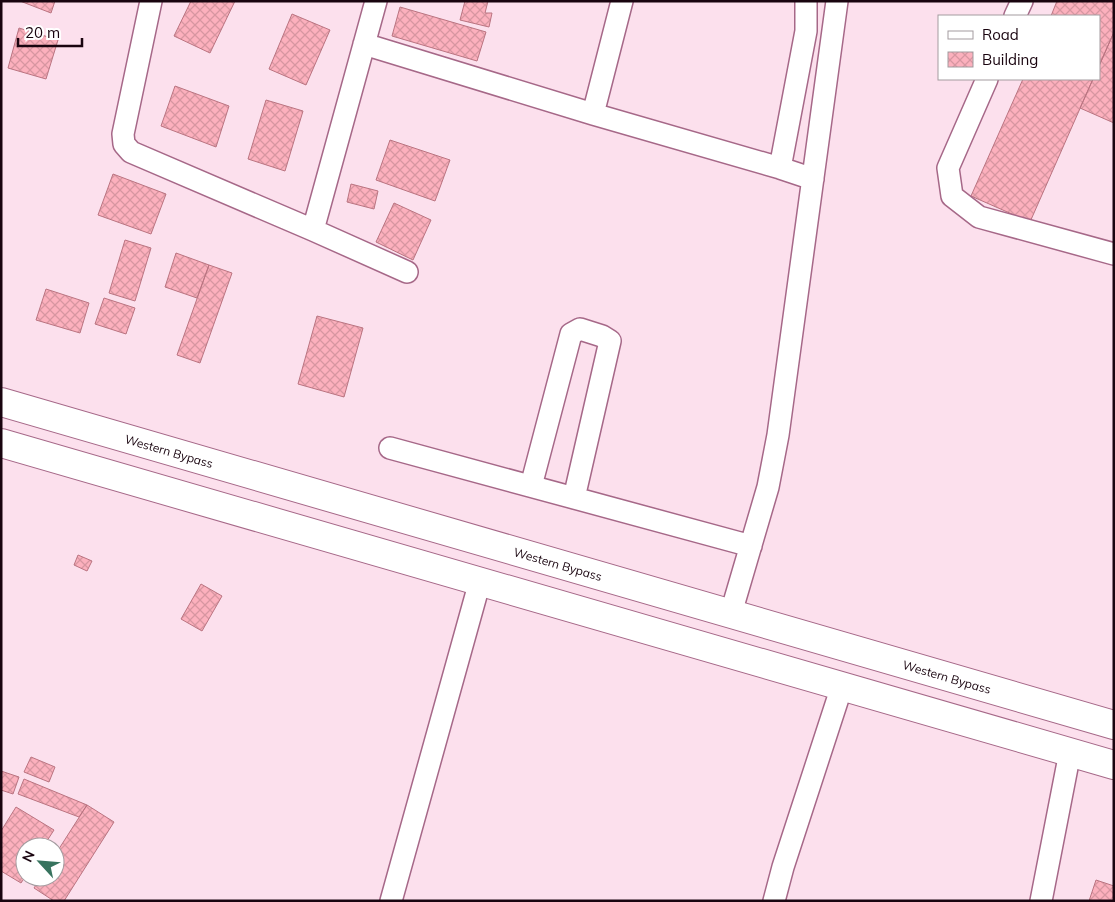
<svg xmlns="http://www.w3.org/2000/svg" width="1115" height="902" font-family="Mulish,sans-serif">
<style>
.building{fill:url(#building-cross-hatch);stroke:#ba7481}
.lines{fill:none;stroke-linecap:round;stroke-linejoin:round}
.minor-casing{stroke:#a66888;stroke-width:24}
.primary-casing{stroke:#a66888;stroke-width:30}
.minor{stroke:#fff;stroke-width:21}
.primary{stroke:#fff;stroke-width:28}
.labels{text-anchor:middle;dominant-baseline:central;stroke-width:5;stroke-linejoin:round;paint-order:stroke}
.street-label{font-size:12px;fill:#19040f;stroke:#fff}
</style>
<defs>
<pattern id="building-cross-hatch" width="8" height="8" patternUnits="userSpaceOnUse" patternTransform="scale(1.25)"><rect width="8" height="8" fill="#fcb0bd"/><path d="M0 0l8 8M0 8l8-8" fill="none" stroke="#d796a1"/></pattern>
</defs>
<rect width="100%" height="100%" fill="#fce0ed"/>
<path class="building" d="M20 1H55L51 13Z
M191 1H235L210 53 174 36Z
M465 1H488L485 13H492L489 27 460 20Z
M1057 1H1114V32L1099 66V16H1051Z
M400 7 486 32 477 61 392 36Z
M292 14 330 30 306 85 269 69Z
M19 28 58 40 46 79 8 68Z
M1114 32V123L1080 108 1093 79H1099V66Z
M1023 79H1093L1030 222 971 196Z
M175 86 229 106 216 147 161 126Z
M266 100 303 111 285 171 248 159Z
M390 140 450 160 435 201 376 180Z
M113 174 166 194 151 234 98 215Z
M351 184 378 191 374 209 347 202Z
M394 203 431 220 413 260 376 242Z
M125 240 151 248 135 301 109 293Z
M176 253 209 265 197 298 165 287Z
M209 265 232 273 200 363 177 355Z
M46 289 89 303 80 333 36 320Z
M104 298 135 308 126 334 95 324Z
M317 316 363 328 344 397 298 384Z
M78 555 92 561 87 571 74 565Z
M201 584 222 596 202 631 181 619Z
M31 757 55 767 49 782 24 772Z
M1 771 19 777 13 794 1 790Z
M24 779 87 805 79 817 18 794Z
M87 805 114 822 64 901H54L34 888 41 877H55V855Z
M16 807 54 830 43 847H25V877L21 883 1 871V831Z
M1096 880 1114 886V901H1089Z"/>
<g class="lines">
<defs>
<path id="minor" d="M151 1 123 134 124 144 131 152 313 230 407 272
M1015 16 1022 1
M364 44 593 114 780 168 813 179
M987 79 948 168 952 196 979 217 1114 254
M593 114 622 1
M780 168 806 31V1
M313 230 376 1
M390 448 751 546
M531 486 571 334 580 329 602 336 610 341 574 498
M731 613 768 487 778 435 837 1
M391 901 480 581
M774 901 783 867 842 686
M1041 901 1070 752"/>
<g id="primary">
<path id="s1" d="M1 402 1114 725"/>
<path d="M1 443 1114 765"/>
</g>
</defs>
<use href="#minor" class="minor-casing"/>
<use href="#primary" class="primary-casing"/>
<use href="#minor" class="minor"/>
<use href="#primary" class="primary"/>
</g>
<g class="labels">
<g class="street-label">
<text stroke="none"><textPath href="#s1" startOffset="175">Western Bypass</textPath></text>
<text stroke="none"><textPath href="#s1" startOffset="580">Western Bypass</textPath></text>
<text stroke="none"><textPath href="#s1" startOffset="985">Western Bypass</textPath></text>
</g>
</g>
<rect width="1115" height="902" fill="none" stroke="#19040f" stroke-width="5"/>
<rect x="938" y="15" width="162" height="65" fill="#ffffff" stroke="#a39b9f"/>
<rect x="948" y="31" width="25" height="8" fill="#ffffff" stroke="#a39b9f"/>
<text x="982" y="40" font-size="15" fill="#19040f">Road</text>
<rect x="948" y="52" width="25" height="15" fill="url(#building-cross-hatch)" stroke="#a39b9f"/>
<text x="982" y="65" font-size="15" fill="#19040f">Building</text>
<g transform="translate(40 862) rotate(296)"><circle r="24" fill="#ffffff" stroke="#a39b9f"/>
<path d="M0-4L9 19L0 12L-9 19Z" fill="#37735e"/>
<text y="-8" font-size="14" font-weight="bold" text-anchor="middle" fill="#19040f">N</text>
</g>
<path d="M18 38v8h64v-8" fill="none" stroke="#19040f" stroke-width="2.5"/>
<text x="25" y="38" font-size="15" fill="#19040f" stroke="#ffffff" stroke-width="4" paint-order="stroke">20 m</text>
</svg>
